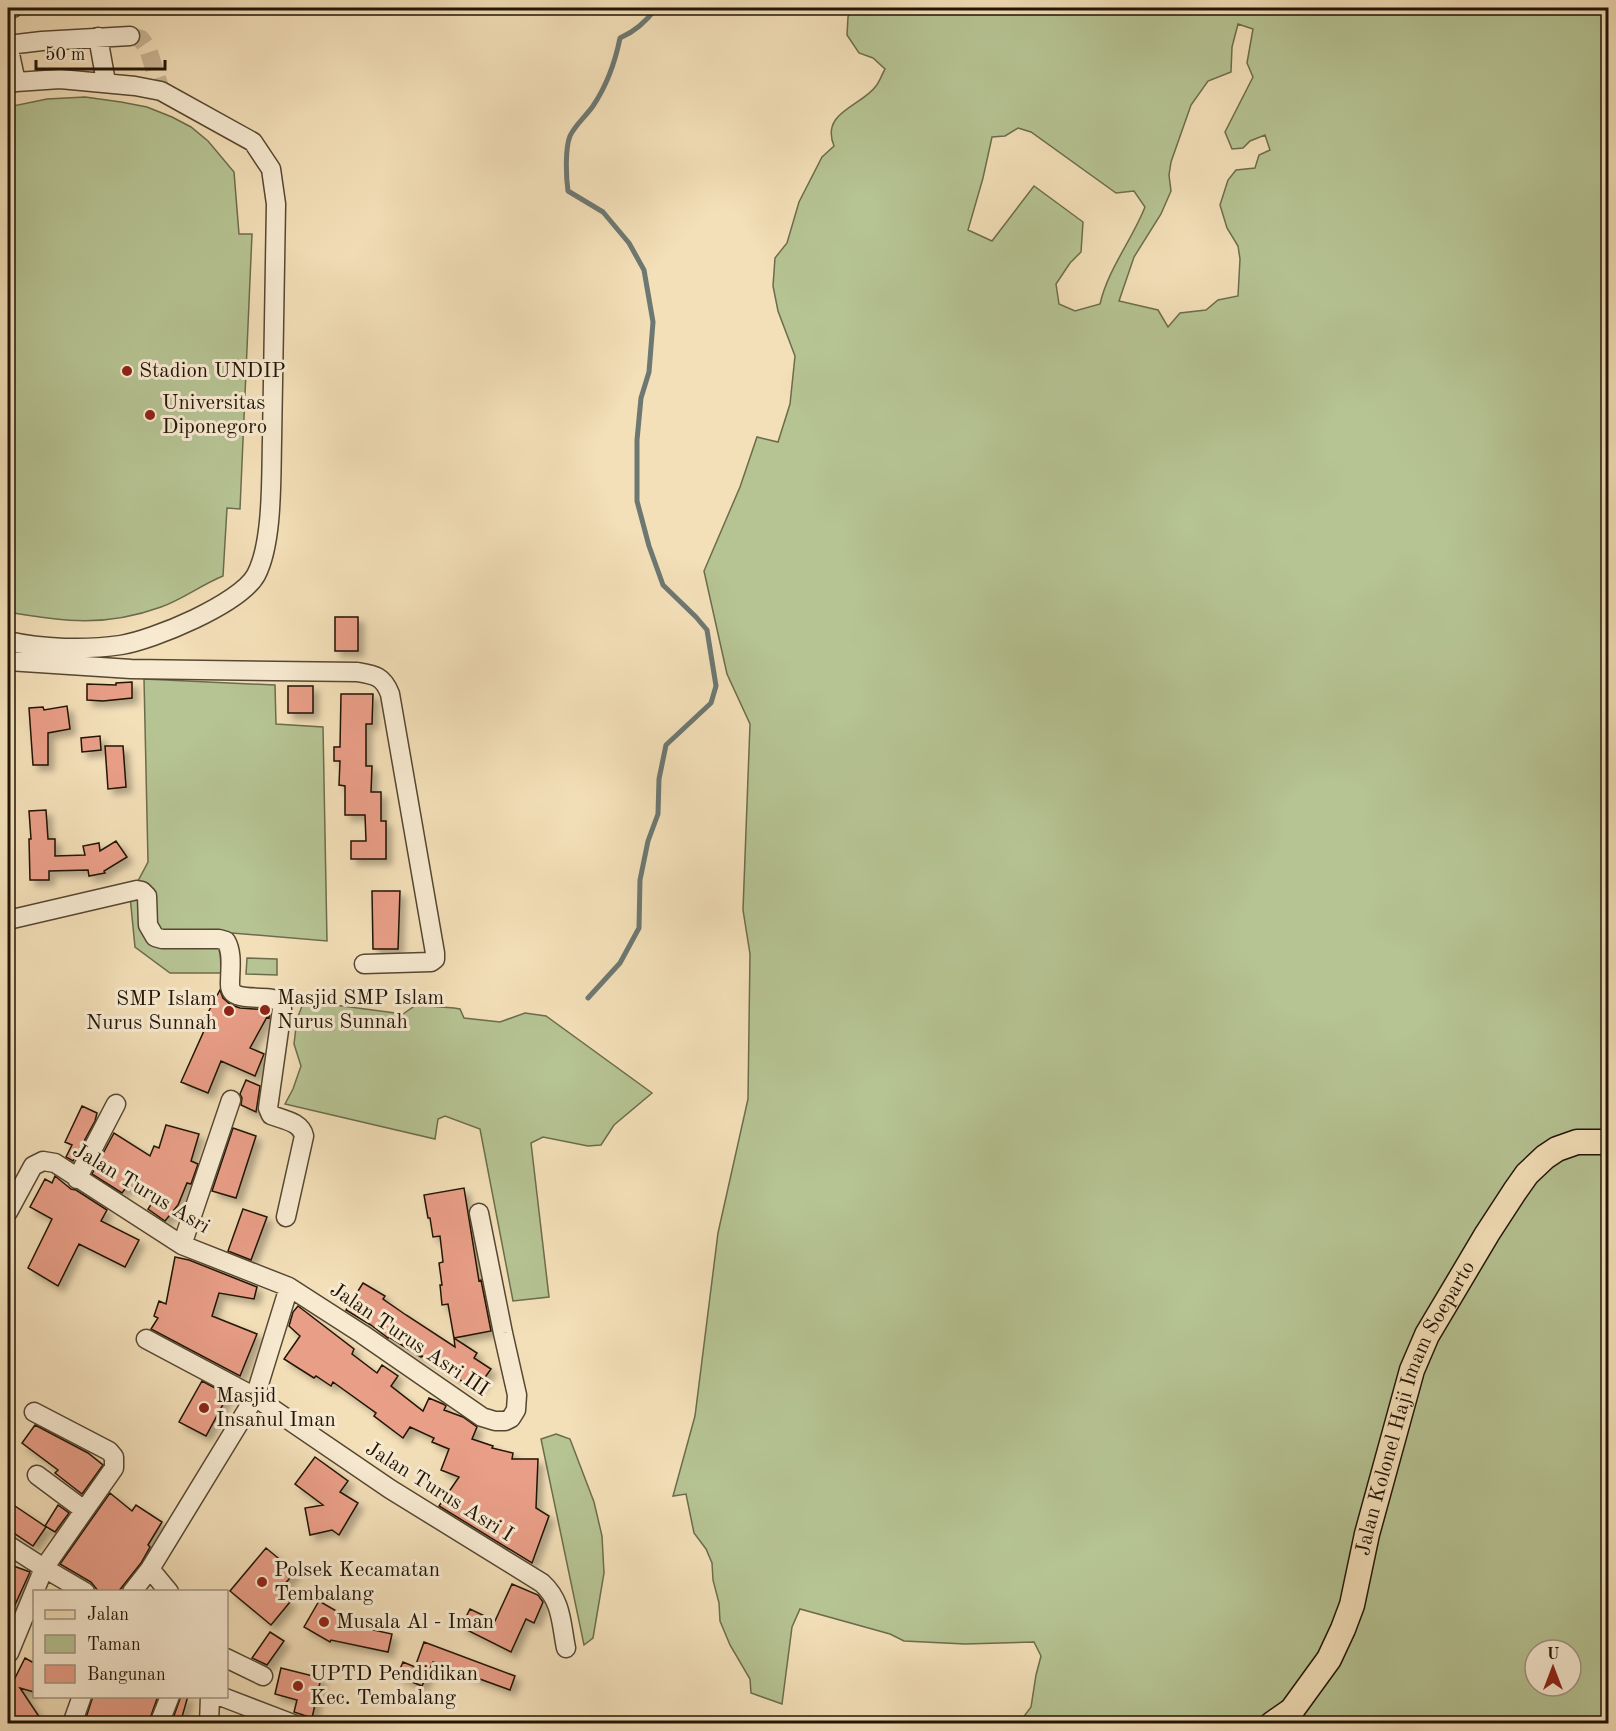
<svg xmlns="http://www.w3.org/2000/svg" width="1616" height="1731" font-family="'Old Standard TT',serif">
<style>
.green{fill:#b6c393;stroke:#6c6c4c;stroke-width:1.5;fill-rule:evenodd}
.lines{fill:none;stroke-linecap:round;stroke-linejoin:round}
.stream{stroke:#6d7872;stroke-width:5}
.building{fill:#e99e87;stroke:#211406;stroke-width:1.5;filter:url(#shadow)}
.minor-tunnel{stroke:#c9b694;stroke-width:18;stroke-dasharray:18 9;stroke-linecap:butt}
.minor-casing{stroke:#564732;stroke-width:21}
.major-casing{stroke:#211406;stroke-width:27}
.minor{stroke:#f7ead1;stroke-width:18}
.major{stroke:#f3dfb8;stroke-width:24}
.poi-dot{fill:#8f2418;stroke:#f7ead1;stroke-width:2}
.labels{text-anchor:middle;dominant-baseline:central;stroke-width:6;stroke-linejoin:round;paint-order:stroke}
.poi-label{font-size:21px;fill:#211406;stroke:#f7ead1;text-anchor:start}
.street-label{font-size:21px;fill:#211406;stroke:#f7ead1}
</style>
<defs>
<filter id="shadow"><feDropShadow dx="5.5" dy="5.5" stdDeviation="3" flood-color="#0004"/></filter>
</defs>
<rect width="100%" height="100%" fill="#f3dfb8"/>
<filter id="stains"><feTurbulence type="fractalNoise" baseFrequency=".00333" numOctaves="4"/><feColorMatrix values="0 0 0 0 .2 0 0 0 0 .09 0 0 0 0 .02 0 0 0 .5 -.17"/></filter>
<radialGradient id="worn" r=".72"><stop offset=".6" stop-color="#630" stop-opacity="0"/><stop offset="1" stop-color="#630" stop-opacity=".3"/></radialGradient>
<path class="green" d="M851 8H1608V1723H1019L1031 1707 1036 1675 1041 1656 1034 1642 965 1644 904 1641 890 1634 800 1609 792 1627 782 1704 751 1693 750 1679 730 1645 720 1621 719 1603 713 1580 712 1563 706 1549 694 1533 686 1494 673 1496 695 1416 718 1233 748 1099 750 954 743 910 750 724 727 674 704 571 740 487 757 437 778 442 790 404 795 356 778 311 773 286 775 258 787 243 799 202 822 157 834 146C820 112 862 106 876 86 880 81 882 74 885 69L873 58 859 53 847 35 848 17ZM1238 24 1253 29 1247 63 1253 77 1225 132 1232 149 1243 148 1250 141 1265 135 1270 150 1259 155 1255 168 1236 170 1228 180 1220 205 1227 228 1238 246 1240 259 1238 296 1218 300 1206 310 1180 313 1168 327 1158 310 1119 301 1134 257 1161 214 1171 191 1169 175 1171 162 1191 105 1208 81 1231 72 1232 47ZM1018 128 1031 132 1116 193 1134 191 1145 207C1132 240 1108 269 1100 304L1075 311 1059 304 1056 284 1070 263 1081 252 1083 222 1034 186 992 241 968 230 983 178 992 137 1005 136ZM1535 1650H1571V1686H1535Z
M85 97 121 102 147 107 172 117 191 127 208 141 234 172 239 234H252L240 509 227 508 223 576C201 585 183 599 161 607 106 627 64 622 8 612V107L47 99Z
M144 679 275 685 276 724 323 727 327 941 232 933 229 973H170L135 947 130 896 148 862Z
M247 958 277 959V975L246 974Z
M304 1001 403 1014 416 1005 454 1008 460 1009 464 1018 500 1022 525 1013 546 1016 652 1093 614 1125 601 1145 588 1146 543 1137 531 1143 549 1297 513 1301 480 1129 445 1116 438 1119 435 1139 285 1104 293 1089 301 1066 294 1044 297 1019Z
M556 1434 570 1439 594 1502 602 1536 604 1573 593 1638 584 1645 541 1439Z"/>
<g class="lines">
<path class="stream" d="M588 998 620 963 639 928 640 880 648 841 658 814 659 779 666 745 711 703 716 686 707 630 696 617 663 585 649 546 637 501V440L641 398 649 372 653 322 644 270 629 243 603 212 568 191C566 177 565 148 570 136 575 125 586 116 593 106 607 85 615 63 620 38 636 31 646 22 656 8"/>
</g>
<path class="building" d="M335 617H358V651H335Z
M132 682V698L103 701 87 700V684L116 685V683Z
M288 686H313V713H288Z
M341 694H373L372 724H366V766H372L371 792H381V821H386V859H351V841H366L365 815H345V786L339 785 340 761H334V747H340Z
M67 706 70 729 48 733V765H33L29 708 43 707 44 710Z
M100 736 101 750 82 752 81 738Z
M105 746H123L126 787 108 789Z
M46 810 48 839H55V856L85 855 83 846 99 843 100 851 116 841 127 857 104 871 105 873 89 876 88 870 49 871V880H30L29 839H31L29 811Z
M372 891H400L398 949H373Z
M220 990 223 998 231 1005 240 1008 270 1010 269 1018 267 1017 250 1048 264 1054 255 1076 221 1061 208 1093 181 1082 207 1024 203 1022Z
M246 1080 260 1086 256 1112 241 1105 242 1098 240 1094Z
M82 1106 97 1113 95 1121 73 1161 66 1157 72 1145 65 1142Z
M166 1125 199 1134 191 1161 198 1164 191 1184 187 1183 178 1205 165 1221 148 1209 156 1197 128 1185 122 1193 92 1174 114 1133 150 1156 154 1146 159 1148Z
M233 1128 256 1136 236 1198 212 1191Z
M55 1176 71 1189 76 1190 107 1210 101 1221 139 1240 125 1267 79 1244 58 1286 28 1268 52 1219 30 1207 45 1179 52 1183Z
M464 1188 479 1281 481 1280 491 1331 454 1338 448 1304 442 1305 440 1285H442L439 1263 443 1262 440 1236 433 1237 430 1218H428L424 1195Z
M243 1209 267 1217 251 1260 228 1251Z
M175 1257 189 1260 257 1287 254 1299 219 1293 212 1316 257 1334 240 1376 151 1329 158 1318 154 1316 159 1301 166 1304Z
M363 1283 385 1296 383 1299 406 1315 455 1347 454 1338 477 1353 474 1358 491 1369 476 1390 422 1356 421 1357 389 1337 388 1338 371 1325 346 1310Z
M298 1306 354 1349 352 1354 377 1373 382 1365 398 1376 391 1386 423 1411 429 1398 443 1404 446 1406 444 1410 463 1417 477 1427 472 1439 493 1446 492 1448 513 1453 512 1459H538L536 1508 549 1516 532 1563 439 1506 459 1477 441 1470 449 1449 432 1442 434 1438 410 1427 403 1438 374 1416 376 1413 333 1382 331 1386 316 1376 314 1378 284 1359 300 1336 289 1326 293 1312Z
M202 1381 228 1395 206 1436 179 1422Z
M35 1425 88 1453 103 1465 82 1494 55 1473 58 1470 22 1443Z
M315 1457 348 1481 340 1492 358 1503 339 1535 332 1530 310 1535 305 1508 323 1505 295 1484Z
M110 1493 132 1511 136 1505 162 1522 148 1545 150 1547 141 1563 118 1592H99L91 1582 60 1564Z
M58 1505 69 1513 55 1532 45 1526Z
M15 1506 46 1527 33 1546 8 1529V1516Z
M266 1548 295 1572 278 1592 290 1602 271 1625 230 1591Z
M8 1564 30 1572 8 1620Z
M512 1584 538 1595 543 1602 534 1623 526 1619 511 1652 461 1627 470 1609 495 1621Z
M319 1601 345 1616 341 1623 392 1634 388 1652 331 1640 330 1642 304 1627Z
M270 1632 284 1641 267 1665 252 1658Z
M424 1642 515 1676 510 1690 433 1662 422 1686 397 1676 403 1662 415 1667Z
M25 1658 34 1663V1692L20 1688 44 1724H8V1674L13 1682Z
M281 1668 321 1678 312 1718 294 1712 297 1700 275 1694Z
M93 1696H158L148 1724H84Z
M181 1696H188L180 1724H171Z"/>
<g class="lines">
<path class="minor-tunnel" d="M130 36 141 39 148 49 161 91"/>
<defs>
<path id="minor" d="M8 9 13 8
M98 37 106 82
M8 45 42 41 130 36
M8 45 16 82
M8 84 16 82 60 79 135 86 161 91 253 142 271 169 276 204C275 283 274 362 272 441 271 478 273 543 256 575 240 604 153 640 121 645 86 650 42 649 8 641
M8 661 131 669 357 672C375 675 383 676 390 694L435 953V959L431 962 364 964
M8 920 137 890 142 891 147 896 148 925 155 937 162 939H219L226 941C233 953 230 970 230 983 229 1006 265 992 280 1002L282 1009 268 1108 271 1115C284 1120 301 1122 304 1136L286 1217
M77 1179 116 1104
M8 1212 33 1166 43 1161 55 1163 182 1245 289 1287 255 1397 150 1569 169 1592
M182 1245 231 1100
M289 1287 362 1334 482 1417 495 1421H505L511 1418 516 1410 517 1395 503 1333 479 1213
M146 1339 255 1397 390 1489 542 1583C562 1601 561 1623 566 1648
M34 1412 109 1451 114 1457V1468L44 1568 85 1592
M37 1475 84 1510
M8 1545 44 1568 9 1653
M132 1592 150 1569
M226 1658 263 1676
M220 1696 293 1724
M72 1724 82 1696
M159 1724 170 1696
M209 1724 210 1696"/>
<g id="major">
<path id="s1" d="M1272 1724 1292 1710 1329 1659 1343 1629 1352 1605 1367 1534 1412 1370 1427 1335 1487 1234 1515 1191 1527 1174 1545 1157 1557 1149 1577 1142H1608"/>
</g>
</defs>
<use href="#minor" class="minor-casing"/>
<use href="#major" class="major-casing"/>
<use href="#minor" class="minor"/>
<use href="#major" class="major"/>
</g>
<g class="poi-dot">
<circle cx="127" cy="371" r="6"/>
<circle cx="150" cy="415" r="6"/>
<circle cx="265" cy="1010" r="6"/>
<circle cx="229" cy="1011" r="6"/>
<circle cx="204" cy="1408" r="6"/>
<circle cx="262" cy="1582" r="6"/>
<circle cx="324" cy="1622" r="6"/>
<circle cx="298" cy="1686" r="6"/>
</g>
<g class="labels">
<g class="poi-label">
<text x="139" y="371">Stadion UNDIP</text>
<text x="162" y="403">Universitas<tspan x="162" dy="24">Diponegoro</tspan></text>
<text x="277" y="998">Masjid SMP Islam<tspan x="277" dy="24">Nurus Sunnah</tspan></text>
<text x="217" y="999" text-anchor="end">SMP Islam<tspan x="217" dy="24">Nurus Sunnah</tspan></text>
<text x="216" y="1396">Masjid<tspan x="216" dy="24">Insanul Iman</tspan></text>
<text x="274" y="1570">Polsek Kecamatan<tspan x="274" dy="24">Tembalang</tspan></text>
<text x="336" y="1622">Musala Al - Iman</text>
<text x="310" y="1674">UPTD Pendidikan<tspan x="310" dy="24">Kec. Tembalang</tspan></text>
</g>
<g class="street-label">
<text transform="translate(141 1189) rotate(31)">Jalan Turus Asri</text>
<text transform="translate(409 1340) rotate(34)">Jalan Turus Asri III</text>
<text stroke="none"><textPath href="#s1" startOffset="354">Jalan Kolonel Haji Imam Soeparto</textPath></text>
<text transform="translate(439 1492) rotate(32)">Jalan Turus Asri I</text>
</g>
</g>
<rect width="1616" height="1731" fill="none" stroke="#f3dfb8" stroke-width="30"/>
<rect x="9" y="9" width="1598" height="1713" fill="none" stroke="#211406" stroke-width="3"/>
<rect x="15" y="15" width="1586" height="1701" fill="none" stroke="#211406" stroke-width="1.5"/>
<rect x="33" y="1590" width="195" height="108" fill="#f7ead1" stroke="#a19480" stroke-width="1.5"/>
<rect x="45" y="1610" width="30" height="9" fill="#f3dfb8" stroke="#a19480" stroke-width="1.5"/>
<text x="87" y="1620" font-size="18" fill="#211406">Jalan</text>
<rect x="45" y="1635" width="30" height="18" fill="#b6c393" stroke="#a19480" stroke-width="1.5"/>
<text x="87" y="1650" font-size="18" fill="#211406">Taman</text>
<rect x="45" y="1665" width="30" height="18" fill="#e99e87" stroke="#a19480" stroke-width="1.5"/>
<text x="87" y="1680" font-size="18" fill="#211406">Bangunan</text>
<g transform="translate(1553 1668)"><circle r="28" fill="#f7ead1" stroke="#a19480" stroke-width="1.5"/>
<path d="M0-4.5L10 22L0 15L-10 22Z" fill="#8f2418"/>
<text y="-9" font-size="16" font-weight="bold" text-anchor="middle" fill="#211406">U</text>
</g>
<path d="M36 60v9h129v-9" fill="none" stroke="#211406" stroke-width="3"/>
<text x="45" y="60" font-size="18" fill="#211406" stroke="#f7ead1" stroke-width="4.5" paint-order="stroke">50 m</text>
<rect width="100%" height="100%" filter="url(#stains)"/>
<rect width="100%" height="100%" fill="url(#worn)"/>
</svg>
